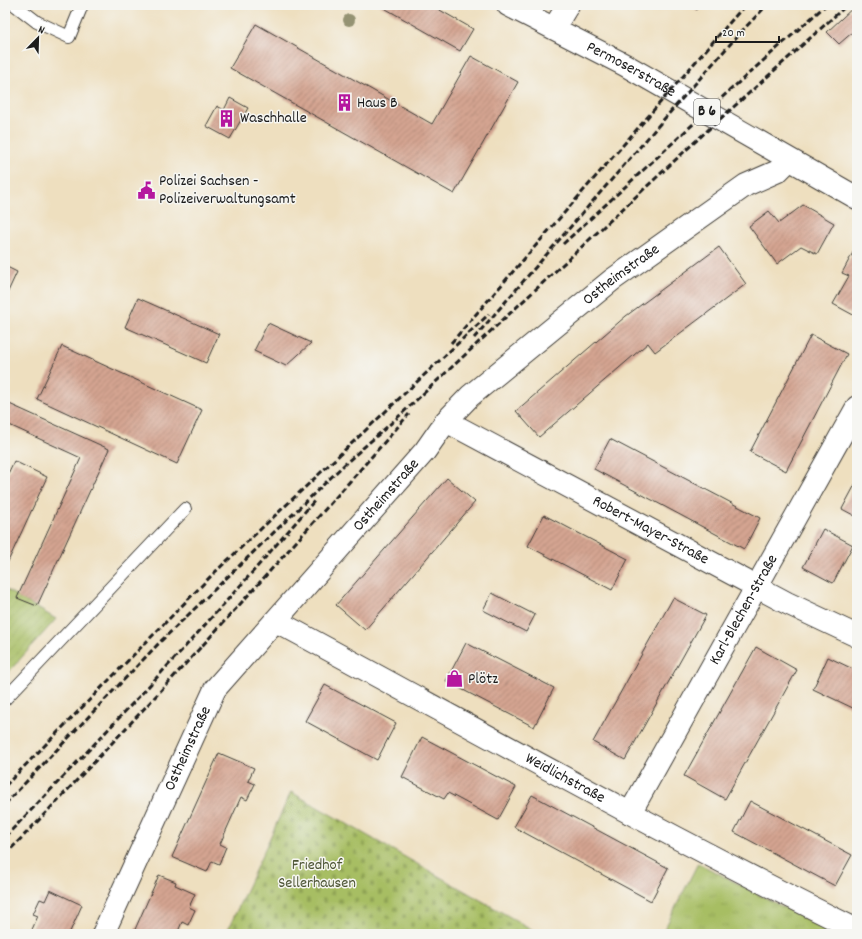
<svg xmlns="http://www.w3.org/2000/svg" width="862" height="939" font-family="Dekko,sans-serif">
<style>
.cemetery{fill:url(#cemetery-stones);stroke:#626d40}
.park{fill:url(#park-tufts);stroke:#626d40}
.garden{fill:url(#garden-furrows);stroke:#626d40}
.building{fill:url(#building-hatch)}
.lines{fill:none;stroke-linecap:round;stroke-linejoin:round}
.lane-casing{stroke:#3c3934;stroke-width:14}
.street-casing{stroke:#3c3934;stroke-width:24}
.primary-casing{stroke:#3c3934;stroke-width:24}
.lane{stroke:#fff;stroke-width:12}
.street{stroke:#fff;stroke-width:22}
.primary{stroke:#fff;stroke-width:22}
.rail{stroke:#1c1c1c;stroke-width:3;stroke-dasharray:6 3;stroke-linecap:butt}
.tree{fill:#959373}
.labels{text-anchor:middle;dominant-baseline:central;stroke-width:3;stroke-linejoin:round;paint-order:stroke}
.shield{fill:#f6f6f2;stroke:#5d5d5c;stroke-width:1}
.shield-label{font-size:15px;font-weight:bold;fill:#1c1c1c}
.street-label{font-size:16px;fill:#1c1c1c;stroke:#f6f6f2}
.poi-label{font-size:16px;fill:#1c1c1c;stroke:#f6f6f2;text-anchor:start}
.park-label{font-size:16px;fill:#4d5535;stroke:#f6f6f2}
</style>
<defs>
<pattern id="cemetery-stones" width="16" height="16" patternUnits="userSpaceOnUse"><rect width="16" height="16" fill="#a7be63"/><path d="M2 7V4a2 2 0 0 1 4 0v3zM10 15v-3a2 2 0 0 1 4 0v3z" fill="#8fa355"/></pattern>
<pattern id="park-tufts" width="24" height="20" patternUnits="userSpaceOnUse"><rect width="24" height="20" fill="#a7be63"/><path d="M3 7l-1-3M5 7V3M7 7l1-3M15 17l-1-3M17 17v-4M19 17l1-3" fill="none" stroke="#8fa355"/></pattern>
<pattern id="garden-furrows" width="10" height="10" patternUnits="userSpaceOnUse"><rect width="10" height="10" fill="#a7be63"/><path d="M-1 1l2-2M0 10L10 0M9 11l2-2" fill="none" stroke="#8fa355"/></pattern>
<pattern id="building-hatch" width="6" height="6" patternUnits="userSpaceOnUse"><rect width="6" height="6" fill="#d4a491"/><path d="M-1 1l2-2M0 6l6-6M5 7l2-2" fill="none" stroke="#ab8576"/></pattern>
</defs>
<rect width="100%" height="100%" fill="#f6f6f2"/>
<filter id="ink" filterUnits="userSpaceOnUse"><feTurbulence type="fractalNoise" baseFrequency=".025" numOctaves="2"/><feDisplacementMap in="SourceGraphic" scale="8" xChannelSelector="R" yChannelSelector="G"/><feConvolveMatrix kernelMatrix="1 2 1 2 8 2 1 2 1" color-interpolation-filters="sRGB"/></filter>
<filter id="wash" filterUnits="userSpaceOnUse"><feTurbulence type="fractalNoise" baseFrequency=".012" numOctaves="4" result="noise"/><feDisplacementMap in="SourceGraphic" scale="16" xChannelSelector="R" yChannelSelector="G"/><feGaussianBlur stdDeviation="0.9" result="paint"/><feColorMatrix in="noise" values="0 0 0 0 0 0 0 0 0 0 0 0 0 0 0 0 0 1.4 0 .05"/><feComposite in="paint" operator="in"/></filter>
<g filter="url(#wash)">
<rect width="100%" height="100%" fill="#eedfbf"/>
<path class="cemetery" d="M291 792 540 934H226Z"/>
<path class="park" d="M698 863 835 934H662Z"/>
<path class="garden" d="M5 589 56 619 5 676Z"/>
<g id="blocks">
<path class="building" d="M379 5H431L473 29 460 51Z
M690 5H701L697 10Z
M856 5 857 33 854 31 839 44 827 32Z
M256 24 432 124 471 56 518 82 454 194 230 68Z
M230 98 248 108 230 139 206 126 217 106 224 110Z
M803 205 834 223 817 254 801 246 777 264 749 226 769 211 779 223Z
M857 245V317L833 304 849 276 842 273Z
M719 247 746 284 655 352 648 343 539 437 516 411 626 316Z
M5 266 17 272 5 298Z
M138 298 219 334 206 363 125 327Z
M268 323 311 343 286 366 254 351Z
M811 335 847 354 786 471 750 452Z
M62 346 202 410 177 464 37 399Z
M5 402 109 449 37 606 17 598 81 458 5 423Z
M610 439 760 518 744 549 594 469Z
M14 461 47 477 5 568V480Z
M447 478 475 502 365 630 336 605Z
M857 481V517L842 509Z
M544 515 628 559 612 590 528 546Z
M823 529 853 545 833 583 803 567Z
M492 593 535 615 526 632 483 610Z
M673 598 706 615 625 760 593 742Z
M466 643 554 688 534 727 446 681Z
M756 647 797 670 725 799 684 776Z
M828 657 857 671V710L813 689Z
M325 685 396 723 377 760 305 721Z
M422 737 516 787 498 820 448 793 444 799 402 777Z
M219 753 254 768 248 781 255 784 247 800 241 797 220 844 226 847 219 864 212 861 207 872 172 857Z
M532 795 668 868 651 901 514 827Z
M750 801 852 855 835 886 734 832Z
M159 875 176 882 175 885 195 894 189 907 195 910 188 925 182 922 177 934H133Z
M50 890 82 905 69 934H30L38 916 33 914 40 899 45 901Z"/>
</g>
</g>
<g filter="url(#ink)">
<use href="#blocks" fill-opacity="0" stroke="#3c3934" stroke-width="1"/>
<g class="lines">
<defs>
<path id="lane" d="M15 5 37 22 69 37 82 5
M5 699 185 509"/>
<g id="street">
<path d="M554 28 568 5"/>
<path id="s1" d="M446 421 787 603 857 636"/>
<path id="s2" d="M276 621C469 725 660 833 857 930"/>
<path id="s3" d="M630 813 857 407"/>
<path id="s4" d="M103 934 215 689 425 451 446 421 470 396 612 280 746 185 778 171 789 160"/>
</g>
<g id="primary">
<path id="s5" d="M508 5 625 65 857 198"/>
</g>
</defs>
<use href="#lane" class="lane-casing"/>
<use href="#street" class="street-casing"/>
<use href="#primary" class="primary-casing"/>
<use href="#lane" class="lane"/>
<use href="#street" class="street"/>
<use href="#primary" class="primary"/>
<path class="rail" d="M563 244 729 91 826 5
M474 338 665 118 740 33 767 5
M451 343 745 5
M5 786 213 574 489 314
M5 804 160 642 346 463 397 418 698 139 847 5
M5 837C111 728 216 616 315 500
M5 855C144 712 278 564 409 414"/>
</g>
<circle class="tree" cx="349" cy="20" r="6"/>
</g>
<defs>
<symbol id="building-bare" viewBox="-9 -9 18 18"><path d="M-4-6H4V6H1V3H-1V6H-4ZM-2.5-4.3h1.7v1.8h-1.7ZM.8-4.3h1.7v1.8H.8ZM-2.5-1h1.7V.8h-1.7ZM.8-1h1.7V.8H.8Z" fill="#b5179e" stroke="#f6f6f2" stroke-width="2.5" paint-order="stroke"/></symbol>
<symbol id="civic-bare" viewBox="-9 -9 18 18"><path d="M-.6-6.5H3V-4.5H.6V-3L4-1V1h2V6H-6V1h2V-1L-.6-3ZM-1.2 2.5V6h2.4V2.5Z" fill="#b5179e" stroke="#f6f6f2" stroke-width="2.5" paint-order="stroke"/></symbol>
<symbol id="shop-bare" viewBox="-9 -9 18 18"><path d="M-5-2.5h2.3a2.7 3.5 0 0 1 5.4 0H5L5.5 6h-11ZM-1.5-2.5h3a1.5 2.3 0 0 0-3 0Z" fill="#b5179e" stroke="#f6f6f2" stroke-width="2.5" paint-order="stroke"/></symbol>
</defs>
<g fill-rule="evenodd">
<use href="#building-bare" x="332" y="90" width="25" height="25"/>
<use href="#building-bare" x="214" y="106" width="25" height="25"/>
<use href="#civic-bare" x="134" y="178" width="25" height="25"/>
<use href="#shop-bare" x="442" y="666" width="25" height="25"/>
</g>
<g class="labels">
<rect class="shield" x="694" y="99" width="26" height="26" rx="3"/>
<g class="shield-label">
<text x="707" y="112">B 6</text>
</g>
<g class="street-label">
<text stroke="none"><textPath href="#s5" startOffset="139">Permoserstraße</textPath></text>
<text stroke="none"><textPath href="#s4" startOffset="852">Ostheimstraße</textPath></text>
<text stroke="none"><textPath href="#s4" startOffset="528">Ostheimstraße</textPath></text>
<text stroke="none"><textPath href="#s1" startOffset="232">Robert-Mayer-Straße</textPath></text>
<text stroke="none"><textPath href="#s3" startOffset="233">Karl-Blechen-Straße</textPath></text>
<text stroke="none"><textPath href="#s4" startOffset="204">Ostheimstraße</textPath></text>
<text stroke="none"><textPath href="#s2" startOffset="329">Weidlichstraße</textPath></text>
</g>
<g class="poi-label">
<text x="357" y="103">Haus B</text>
<text x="240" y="118">Waschhalle</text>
<text x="159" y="181">Polizei Sachsen -<tspan x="159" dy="18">Polizeiverwaltungsamt</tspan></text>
<text x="468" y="679">Plötz</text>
</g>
<g class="park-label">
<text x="317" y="865">Friedhof<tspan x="317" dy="18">Sellerhausen</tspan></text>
</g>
</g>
<rect width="862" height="939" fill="none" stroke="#f6f6f2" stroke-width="20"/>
<g transform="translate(38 38) rotate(23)" stroke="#f6f6f2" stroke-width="3" paint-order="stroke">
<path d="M0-3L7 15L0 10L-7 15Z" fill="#1c1c1c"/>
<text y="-6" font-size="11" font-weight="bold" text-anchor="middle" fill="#1c1c1c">N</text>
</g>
<path d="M716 36v6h63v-6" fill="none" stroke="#1c1c1c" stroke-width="2"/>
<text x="722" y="36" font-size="12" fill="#1c1c1c" stroke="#f6f6f2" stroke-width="3" paint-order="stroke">20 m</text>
</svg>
